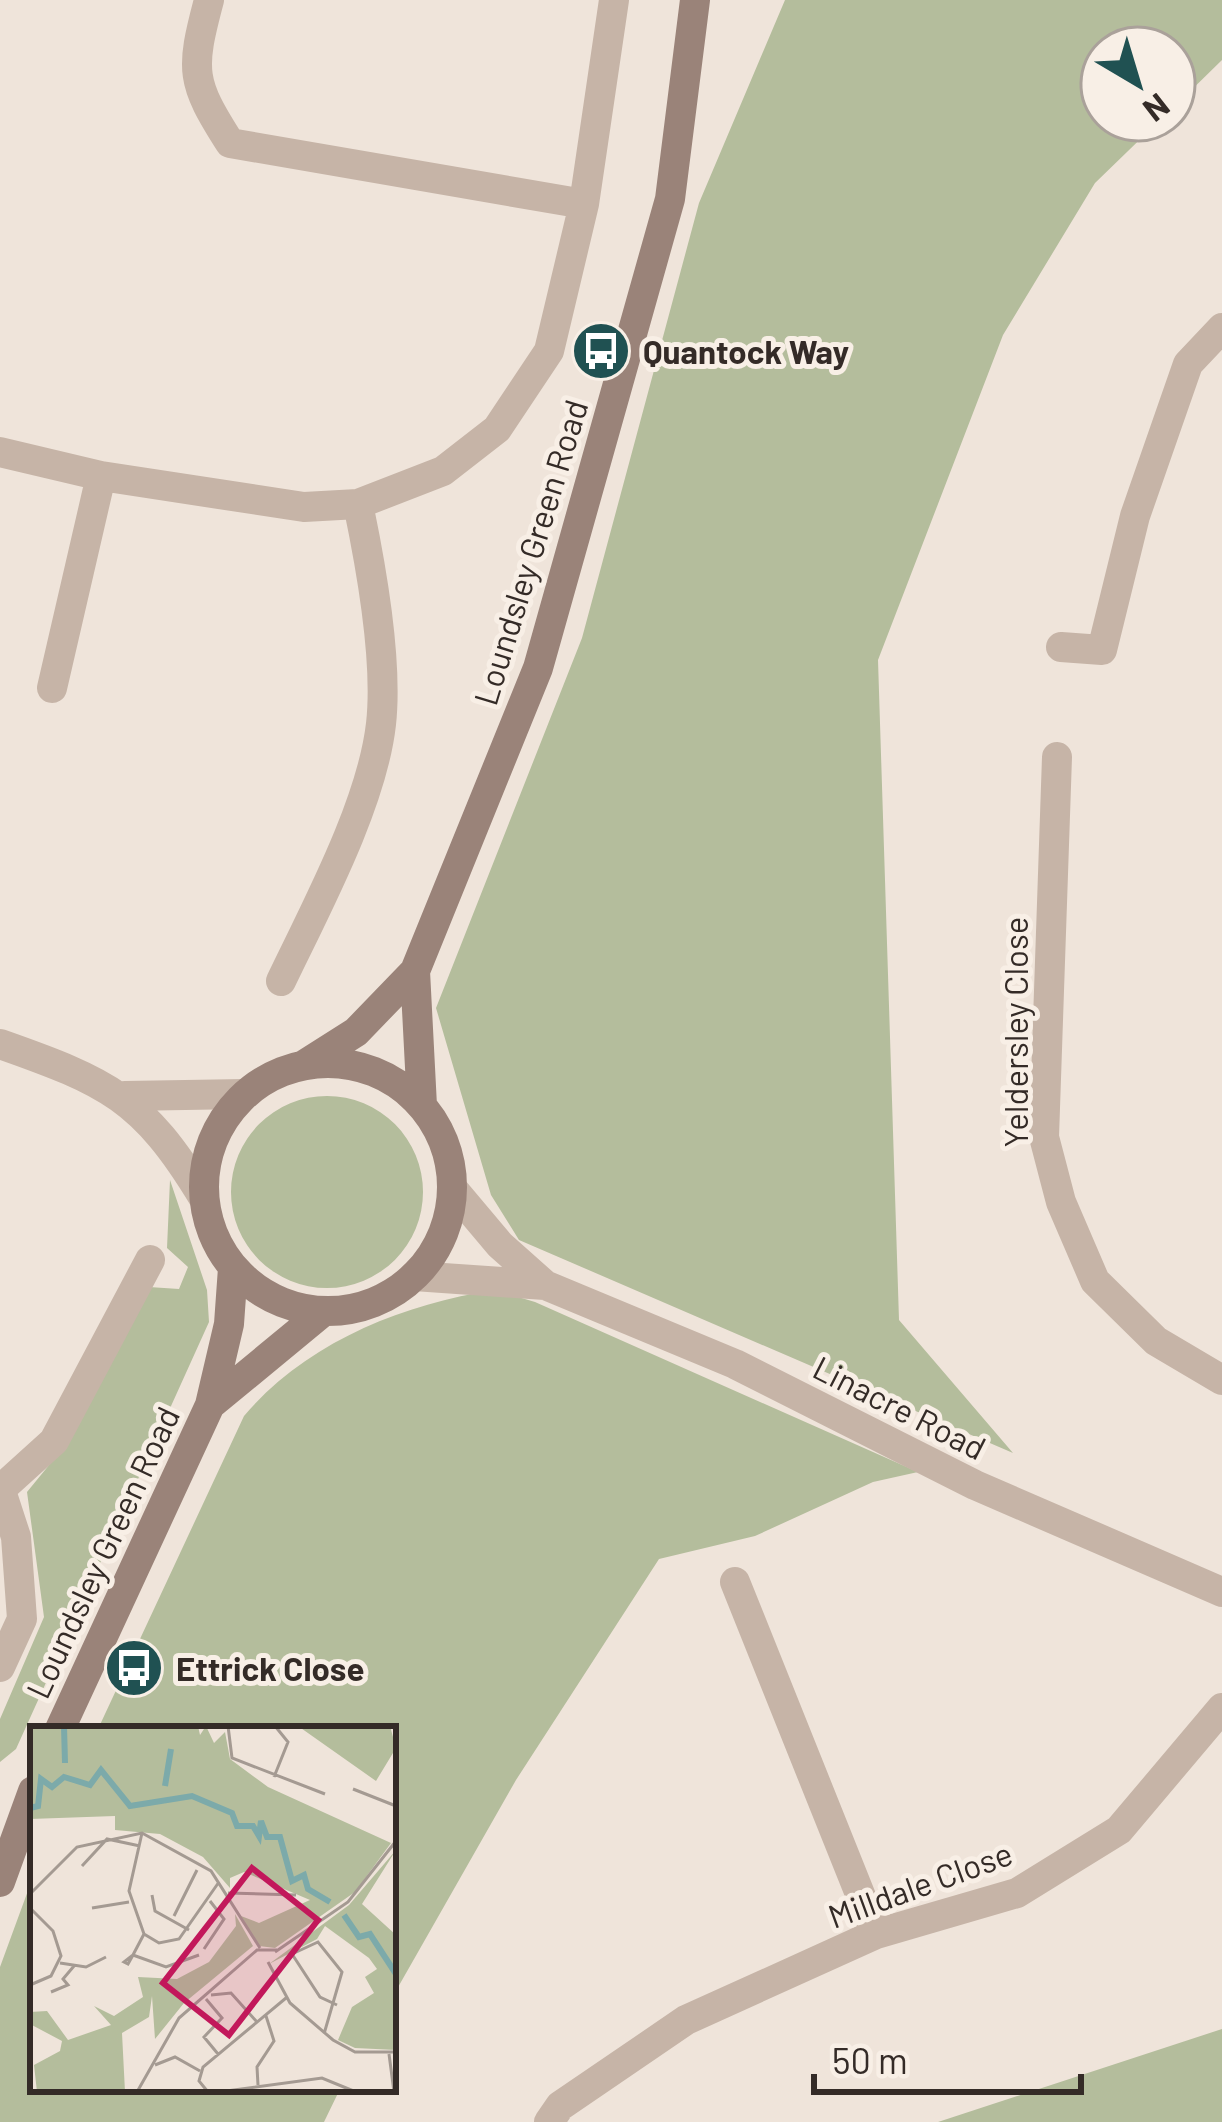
<svg xmlns="http://www.w3.org/2000/svg" width="1222" height="2122" font-family="Barlow,sans-serif">
<style>
.green{fill:#b4bd9c}
.lines{fill:none;stroke-linecap:round;stroke-linejoin:round}
.minor{stroke:#c6b4a7;stroke-width:30}
.tertiary{stroke:#c6b4a7;stroke-width:30}
.secondary{stroke:#9a8379;stroke-width:30}
.labels{text-anchor:middle;dominant-baseline:central;stroke-width:10;stroke-linejoin:round;paint-order:stroke}
.poi-label{font-size:33px;font-weight:bold;fill:#342b27;stroke:#f8efe6;text-anchor:start}
.street-label{font-size:33px;fill:#342b27;stroke:#f8efe6}
.inset-river{fill:none;stroke:#7caaaa;stroke-width:6}
.inset-road{fill:none;stroke:#a49a92;stroke-width:3}
.view{fill:#c2185b;fill-opacity:0.15;stroke:#c2185b;stroke-width:6}
.inset-edge{fill:none;stroke:#342b27;stroke-width:6}
</style>
<rect width="100%" height="100%" fill="#efe4da"/>
<path class="green" d="M785 0H1222V60L1174 107V48H1102V120H1160L1095 183 1003 335 878 660 899 1320 1013 1453 519 1240 491 1195 436 1008 582 638 699 203Z
M231 1192a96 96 0 1 1 192 0a96 96 0 1 1-192 0Z
M170 1180 207 1290 209 1322 16 1749 0 1762V1719L44 1617 27 1492 72 1437 149 1287 179 1289 188 1267 167 1248Z
M494 1290 535 1302 918 1472 873 1482 755 1536 659 1559 516 1780 393 1996V1729H98L244 1416C306 1343 400 1305 494 1290Z
M33 1877V2089H340L324 2122H0V1967Z
M1222 2029V2122H938Z"/>
<g class="lines">
<path class="minor" d="M209 0C190 71 191 82 230 143L584 204
M0 452 101 476 304 507 358 504 443 471 497 429 549 351 584 204 614 0
M1061 647 1102 650 1135 516 1188 364 1222 328
M52 688 101 476
M1057 757 1044 1137 1061 1202 1095 1281 1156 1341 1222 1380
M281 981C316 908 372 804 381 724 388 661 371 566 358 504
M0 1488 16 1537 22 1619 0 1667
M1 1489 54 1441 150 1260
M735 1582 876 1934
M549 2122 560 2106 686 2020 876 1934 1017 1893 1119 1830 1222 1708"/>
<path class="tertiary" d="M0 1044C108 1082 143 1098 203 1197
M125 1096 245 1094
M452 1188 500 1245 545 1285
M414 1276 545 1285 735 1364 975 1485 1222 1592"/>
<path class="secondary" d="M415 971 422 1106
M204 1187a124 124 0 1 1 248 0a124 124 0 1 1-248 0Z
M304 1065 356 1032 415 971 538 668 670 199 695 0
M210 1405 324 1311
M60 1729 210 1405 229 1324 233 1268
M0 1882 33 1791"/>
</g>
<defs>
<symbol id="bus-disc" viewBox="-11 -11 22 22"><circle r="9.5" fill="#205152" stroke="#f8efe6"/><path d="M-5-6H5V4H4V6H2V4H-2V6H-4V4H-5ZM-3.5-4V0h7V-4ZM-3.5 1.2v1.5H-2V1.2ZM2 1.2v1.5H3.5V1.2Z" fill="#fff"/></symbol>
</defs>
<g fill-rule="evenodd">
<use href="#bus-disc" x="568" y="318" width="66" height="66"/>
<use href="#bus-disc" x="101" y="1635" width="66" height="66"/>
</g>
<g class="labels">
<g class="poi-label">
<text x="643" y="351">Quantock Way</text>
<text x="176" y="1668">Ettrick Close</text>
</g>
<g class="street-label">
<text transform="translate(530 552) rotate(-73)">Loundsley Green Road</text>
<text transform="translate(1015 1032) rotate(-90)">Yeldersley Close</text>
<text transform="translate(900 1407) rotate(27)">Linacre Road</text>
<text transform="translate(102 1552) rotate(-65)">Loundsley Green Road</text>
<text transform="translate(920 1884) rotate(-20)">Milldale Close</text>
</g>
</g>
<g transform="translate(30 1726)">
<rect width="366" height="366" fill="#efe4da"/>
<path d="M0 0H168L170 9 176 0 184 17 195 6 200 33 238 61 361 117 325 166 245 222 229 220 211 190 229 197 280 174 214 146 200 152V162L173 131 130 108 85 104V90L0 93ZM268 0H360L366 22 346 55ZM366 124 332 178 366 209V324L325 322 308 314 322 281 344 267 335 251 347 243 339 232 295 200 287 213 239 238 319 179ZM205 188 223 220 154 277 125 313 122 270 119 291 92 307 95 366H7L4 339 30 325 32 315 0 298V286L17 285 38 314 81 299 64 280 84 290 113 271 108 251 147 253 179 236 206 200Z" fill="#b4bd9c"/>
<path class="inset-river" d="M34 0 35 37M135 60 141 23M0 82 8 80 11 53 22 61 34 51 60 59 71 44 100 80 162 70 202 87 207 100H223L229 110 231 95 237 111H250L262 155 274 149 278 163 300 176M314 189 329 211 340 208 366 248"/>
<path class="inset-road" d="M198 0 202 32 295 68M244 51 258 16 245 0M323 63 366 80M112 107 99 165 114 208 129 217 149 213 189 156M52 140 77 113 110 120M198 167 266 169M0 168 47 121 112 107 181 145 230 222M122 169 125 185 159 204M0 182 23 205 31 230 21 250 0 259M62 182 99 176M144 190 167 144M114 208 104 227 103 229 98 238 94 236 103 229 136 241 169 229M174 223 194 193 180 175M245 226 318 176 366 115M262 228 288 216 312 246 294 308M262 228 290 271 307 279M238 236 260 277 303 314 325 326H366M30 237 56 241 76 231M21 266 38 259 33 253 44 240M181 269 201 267 227 296M176 273 192 292 174 311 188 328M359 328 364 366M125 339 145 331 170 345M228 359 227 341 244 315 236 290M107 366 149 292 227 224H247M178 366 169 355 173 341 256 272M189 366 292 352 326 366"/>
<path class="view" d="M222 142 288 194 199 309 133 257Z"/>
<rect width="366" height="366" class="inset-edge"/>
</g>
<g transform="translate(1138 84) rotate(142)"><circle r="57" fill="#f8efe6" stroke="#aaa19a" stroke-width="3"/>
<path d="M0-9L21 45L0 30L-21 45Z" fill="#205152"/>
<text y="-18" font-size="33" font-weight="bold" text-anchor="middle" fill="#342b27">N</text>
</g>
<path d="M814 2074v18h267v-18" fill="none" stroke="#342b27" stroke-width="6"/>
<text x="832" y="2074" font-size="36" fill="#342b27" stroke="#f8efe6" stroke-width="9" paint-order="stroke">50 m</text>
</svg>
